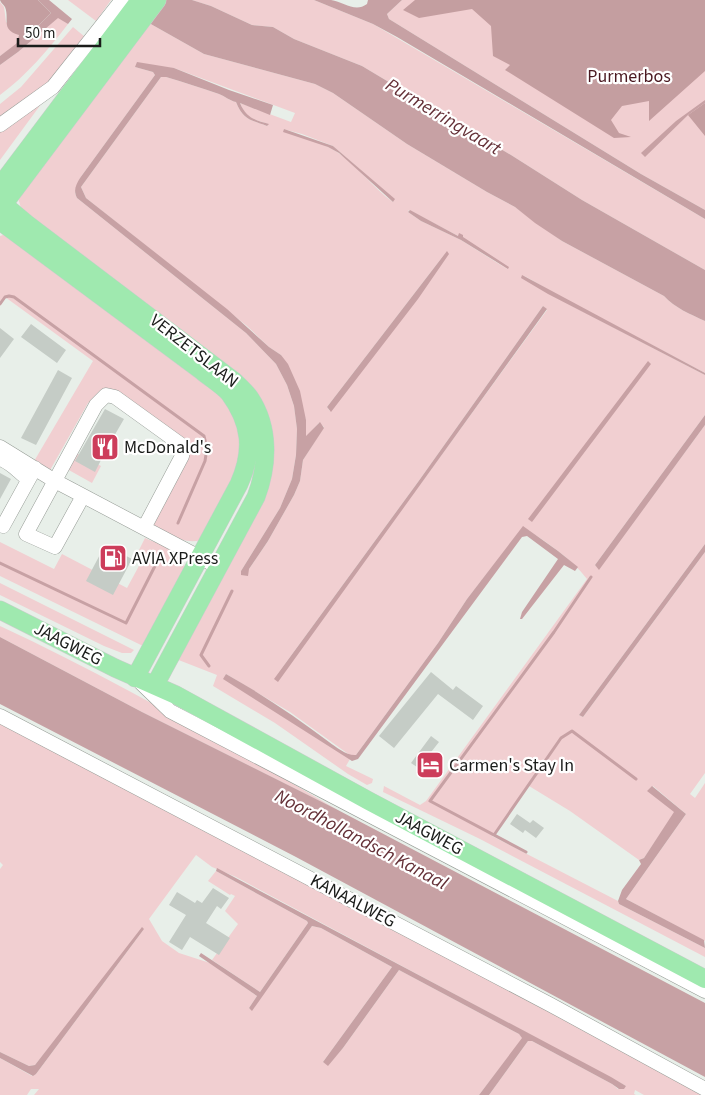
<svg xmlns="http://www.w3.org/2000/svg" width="705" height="1095" font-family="'Source Sans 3',sans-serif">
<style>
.green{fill:#f1cfd1;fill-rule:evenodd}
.forest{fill:#c49ea0}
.water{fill:#c7a1a4}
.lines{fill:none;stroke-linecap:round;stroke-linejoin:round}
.stream{stroke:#c7a1a4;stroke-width:3}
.building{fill:#c5ccc6}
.minor-casing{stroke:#959b95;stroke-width:15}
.major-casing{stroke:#cdcdcd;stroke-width:19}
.minor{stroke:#fff;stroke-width:14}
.major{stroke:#9fe9af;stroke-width:18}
.labels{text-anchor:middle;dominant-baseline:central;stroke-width:4.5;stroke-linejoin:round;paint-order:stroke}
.park-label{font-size:18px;fill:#4a1921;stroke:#fff}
.street-label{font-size:18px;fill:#1a1c1a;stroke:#fff}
.poi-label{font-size:18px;fill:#1a1c1a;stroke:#fff;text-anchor:start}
.water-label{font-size:19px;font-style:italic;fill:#643037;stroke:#fff}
</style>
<rect width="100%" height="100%" fill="#e8efe9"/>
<path class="green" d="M68 0H111L96 21Z
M192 0H314L373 24 705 219V270L582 200 511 155 362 66 294 39 273 27 252 25 211 6Z
M402 0H705V210L641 174 389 19 387 14Z
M0 2 4 7 6 22 19 35 16 45 0 56Z
M58 17 68 24C48 50 27 75 0 95V65L18 52Z
M149 23 204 54 315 84 333 93 407 144 487 192 515 207 562 241 664 296C675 308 690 314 705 321V373L559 296 523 275 557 298 705 375V415L595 565 599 569 705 425V544L579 715 583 717 705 552V773L690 794 695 798 705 783V941L626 899 686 814 653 786 648 791 675 812 644 858 639 860 570 811 529 786 492 836 618 901 619 904 705 948V957L480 839 383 792 384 786 420 805 426 801 587 579C570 557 546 542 523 527L467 599 438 643 356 755 351 756 290 712 226 674 224 679 350 759 346 766 373 779 372 783 367 785 348 774 275 723 213 686 217 675 176 659 219 574 270 438 29 218 21 208 18 198ZM135 67 174 68 295 113 291 122 240 103C246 119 253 119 268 124L267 126C251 120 243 120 236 102 230 101 225 96 219 94 201 88 184 82 166 77H161L81 187 86 198 247 326 269 347 281 355 306 420V437L319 423 324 427 303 460 300 481 294 495 268 541 249 569 241 571 280 508 292 479 296 455 297 429 294 406 287 385 276 364 246 333 77 198 75 193 80 178 155 75 153 72ZM283 129 302 134 333 146 394 199 393 202C373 188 358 166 337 152 322 142 301 136 283 129ZM409 210 458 236H463L462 237 507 269 461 240 421 221 408 212ZM447 251 330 411 327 407ZM543 306 547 310 424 479 274 679 418 482Z
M73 27 85 37 53 83 0 121V104L21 87Z
M47 96 0 160V132Z
M3 235 11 236 224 395 234 408 243 457 201 540C183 545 166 533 151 525L191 450 106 390 88 403 49 472 33 463 93 361 5 297 0 304V236Z
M76 453 101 466 92 483 67 469Z
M145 538C163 546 187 550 184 574L143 646 0 576V542L54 569 62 554 127 588 140 564 134 560Z
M0 583 134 650 131 653H122L104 646 0 595Z
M0 626C116 680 226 744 336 809L142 712 0 637Z
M0 716 705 1095H644L635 1090 634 1094 636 1095H489L528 1041H532L612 1084 618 1089 626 1086 236 877 212 867 196 855 149 919 162 941 179 953 210 963 257 996 249 1008 252 1010 312 926 321 928 392 967 323 1062 328 1065 343 1048 399 970 519 1034 523 1038 479 1095H34L39 1089H31L27 1095H0V1058L32 1076 36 1074 144 929 35 1065 29 1066 0 1052V869L3 865 0 862Z
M216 871 307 921 308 923 260 992 212 960 238 924 225 911 235 896 231 894 230 895 208 881Z"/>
<path class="forest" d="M0 0H38L51 13 33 31 16 45 19 35C0 30 10 19 5 7 3 4 1 3 0 0Z
M415 0H705V71L649 121V101L622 106 611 120 619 133 631 137 614 138 505 70 510 65 493 56 491 26 472 9 419 18 403 10Z
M705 103V136L688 115Z"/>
<path class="water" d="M38 0H49L72 19 68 24 58 18 18 52 0 65V56L33 31 51 13Z
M118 0H192L211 6 252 25 273 27 294 39 362 66 511 155 582 200 705 270V321C690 314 675 308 664 296L562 241 535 223 515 207 487 192 407 144 333 93 315 84 204 54 149 23Z
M314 0C320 0 326 0 331 0 344 2 355 13 367 4L368 0H402L387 14 389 19 641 174 705 210V219L397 37 373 24Z
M137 62 174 68 229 90 273 105 270 115 240 103C246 118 255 120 269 124L267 126C251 120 243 120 236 102 230 101 225 96 219 94 201 88 184 82 166 77H161L81 187 86 198 227 309 269 347 281 355 288 364 300 391 306 420V436L320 422 324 428 303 460 300 481 294 495 268 541 249 569 248 576 241 575V571L280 508 292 479 296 455 297 429 294 406 287 385 276 364 246 333 77 198C73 190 76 185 80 178L155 75 153 72 135 67Z
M705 100V103L688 115 645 157 641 153 676 121Z
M284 129 333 146 395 199 393 202 339 153 328 147 283 132Z
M410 210 458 236 459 233 463 235V237L509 267 508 269 461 240 421 221 408 212Z
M447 251 449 254 418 299 331 412 327 407Z
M522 275C583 308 644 340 705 373V375L548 294 521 278Z
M543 306 547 309 278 682 274 679 418 482Z
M648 361 651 364 532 522 528 519Z
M705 415V425L599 570 595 565Z
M523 526 558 551 578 567 575 571 564 565 522 619H520L522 612 558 559 527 536 522 537 358 759 352 761 223 679 226 674C262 694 296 717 329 742 336 747 347 756 356 755L438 643 467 599Z
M705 544V552L583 717 579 715Z
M0 637 142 712 336 809 705 1003V1077L296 857 0 704Z
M652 786 686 814 626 899 704 940 705 948 619 904 618 901 622 890 641 864 639 860 644 858 674 812 647 791Z
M217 868 611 1077 626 1086 624 1089H619L612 1084 532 1041H528L489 1095H479L522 1038 519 1034 399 970 343 1048 328 1066 323 1062 392 967 321 928 312 926 252 1011 249 1008 257 996 199 956 201 953 260 992 308 923 307 921 216 871Z
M142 927 144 929 36 1074 33 1076 0 1058V1052L29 1066 35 1065Z"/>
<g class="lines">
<path class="stream" d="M0 304 5 297 9 296 14 297 204 436 207 448 205 461 178 523
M0 563 126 623 158 560
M209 666 201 655 232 591
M494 835 561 738 572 731 636 779
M526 852 430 801 554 632 591 577"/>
</g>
<path class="building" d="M31 324 66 350 57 363 21 337Z
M0 328 14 339 0 358Z
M58 370 72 378 36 445 21 438Z
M105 409 124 419 110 443 112 444 106 455 104 454 95 472 75 461Z
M0 473 11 479 0 499Z
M105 545 132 559 113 595 86 581Z
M431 672 453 690 456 686 483 706 473 720 438 694 394 748 379 736Z
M431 736 439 742 428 756 440 765 432 777 411 763Z
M517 814 530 823 533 820 544 828 536 838 525 830 523 833 510 824Z
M213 888 229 898 221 909 217 906 206 923 230 938 219 955 190 937 182 950 169 942 186 915 169 905 177 892 195 903 197 900 202 903Z"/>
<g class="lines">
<defs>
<path id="minor" d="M0 125 53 87 122 0
M0 447 55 481 218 567
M0 459C12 463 18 472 28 479
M83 496 55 547 26 534 96 405 106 395 115 397 183 446 182 456 144 528
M0 525 3 526 35 468
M141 683 170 711 705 991
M0 716 551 1005 705 1089"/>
<path id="major" d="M0 186 140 0
M0 203 3 204 27 224 234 381C239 386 246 392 250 398 270 428 268 466 256 497L155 685
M0 209 157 0
M0 221 202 371C210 378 222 385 229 393 251 423 254 450 239 484L135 678
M0 610 115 668 176 695 369 801 705 979"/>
</defs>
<use href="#minor" class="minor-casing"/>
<use href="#major" class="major-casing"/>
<use href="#minor" class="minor"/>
<use href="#major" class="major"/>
</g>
<defs>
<symbol id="restaurant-square" viewBox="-11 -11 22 22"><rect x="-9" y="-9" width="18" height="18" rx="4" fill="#cd3d5b" stroke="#fff"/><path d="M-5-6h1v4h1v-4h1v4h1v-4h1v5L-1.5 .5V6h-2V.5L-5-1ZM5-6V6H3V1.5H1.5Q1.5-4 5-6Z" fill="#fff"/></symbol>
<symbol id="fuel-square" viewBox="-11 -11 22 22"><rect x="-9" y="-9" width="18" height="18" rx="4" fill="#cd3d5b" stroke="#fff"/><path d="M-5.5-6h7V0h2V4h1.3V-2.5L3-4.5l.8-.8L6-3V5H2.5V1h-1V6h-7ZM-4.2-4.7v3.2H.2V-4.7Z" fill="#fff"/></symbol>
<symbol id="hotel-square" viewBox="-11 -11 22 22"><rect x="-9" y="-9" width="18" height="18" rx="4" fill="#cd3d5b" stroke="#fff"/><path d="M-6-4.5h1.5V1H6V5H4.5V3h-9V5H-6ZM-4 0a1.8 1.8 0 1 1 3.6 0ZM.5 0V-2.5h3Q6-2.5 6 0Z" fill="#fff"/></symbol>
</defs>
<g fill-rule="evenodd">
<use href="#restaurant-square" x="89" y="431" width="32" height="32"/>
<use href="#fuel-square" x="97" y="542" width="32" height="32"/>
<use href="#hotel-square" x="414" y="749" width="32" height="32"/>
</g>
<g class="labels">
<g class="park-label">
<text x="629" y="76">Purmerbos</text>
</g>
<g class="street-label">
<text transform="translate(194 351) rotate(38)">VERZETSLAAN</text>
<text transform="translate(68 644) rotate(27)">JAAGWEG</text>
<text transform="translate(429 833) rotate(28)">JAAGWEG</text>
<text transform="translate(353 901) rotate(28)">KANAALWEG</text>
</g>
<g class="poi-label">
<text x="124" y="447">McDonald's</text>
<text x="132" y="558">AVIA XPress</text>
<text x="449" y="765">Carmen's Stay In</text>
</g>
<g class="water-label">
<text transform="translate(443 117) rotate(31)">Purmerringvaart</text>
<text transform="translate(361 840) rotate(28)">Noordhollandsch Kanaal</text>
</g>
</g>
<path d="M18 38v8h82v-8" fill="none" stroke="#1a1c1a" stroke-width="2.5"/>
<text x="25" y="38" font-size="15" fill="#1a1c1a" stroke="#ffffff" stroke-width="4" paint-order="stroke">50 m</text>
</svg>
